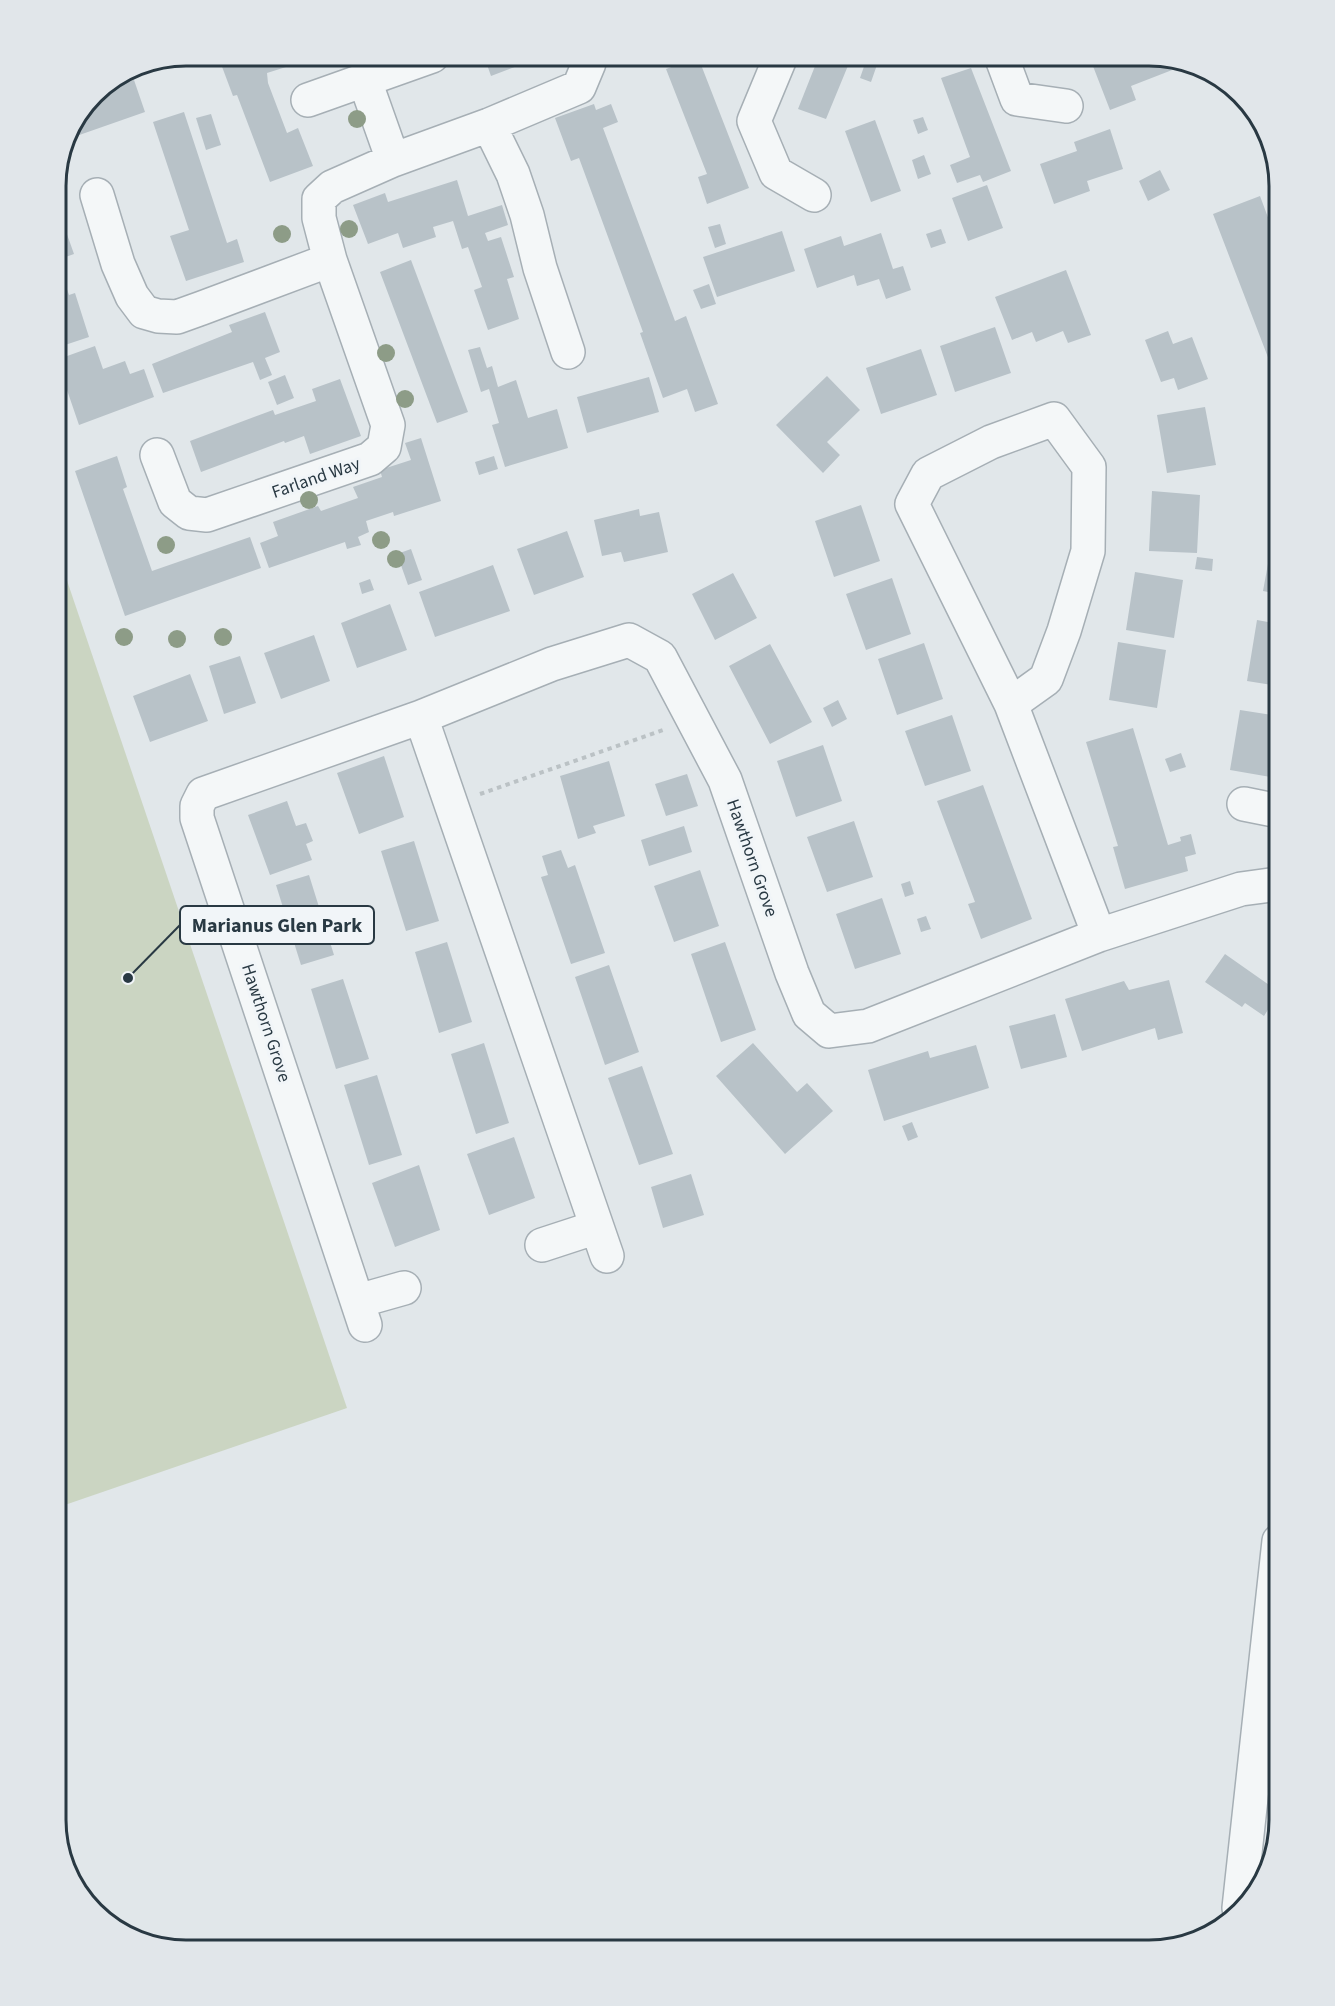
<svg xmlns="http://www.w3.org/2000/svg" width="1335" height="2006" font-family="'Source Sans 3',sans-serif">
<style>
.green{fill:#cbd5c2}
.building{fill:#b8c2c8}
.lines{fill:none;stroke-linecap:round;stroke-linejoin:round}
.minor-casing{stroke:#a6afb5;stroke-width:36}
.path{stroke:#bbc2c5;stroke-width:4;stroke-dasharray:4.5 4.5;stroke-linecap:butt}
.minor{stroke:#f4f7f8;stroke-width:33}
.tree{fill:#8d9c87}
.labels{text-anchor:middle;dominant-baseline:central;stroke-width:6;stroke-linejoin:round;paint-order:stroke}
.street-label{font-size:18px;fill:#293943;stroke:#f1f5f8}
.rim{fill:none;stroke:#293943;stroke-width:3}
.leader{fill:none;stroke:#293943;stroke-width:2}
.callout-dot{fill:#293943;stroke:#f1f5f8;stroke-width:2}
.callout{fill:#f1f5f8;stroke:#293943;stroke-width:2}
.callout-label{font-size:20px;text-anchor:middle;font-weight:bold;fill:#293943}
</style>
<rect width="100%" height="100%" fill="#e1e7ea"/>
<path class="green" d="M56 548 347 1408 56 1508Z"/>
<path class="building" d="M218 56H282L286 67 267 73 268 83 287 133 298 128 313 166 270 182 237 95 233 96Z
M484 56H544L491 76Z
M819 56H852L826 119 798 109Z
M1106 56H1157L1185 65 1131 86 1136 100 1110 110 1091 61Z
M698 57 749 188 707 204 698 177 707 174 666 69Z
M867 58 878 62 871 82 860 78Z
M971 68 1011 171 983 182 980 175 957 183 950 165 970 157 941 78Z
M134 80 145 112 65 140 94 94Z
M594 104 596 110 611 104 618 122 603 128 675 321 686 316 718 404 695 412 687 389 663 398 640 333 643 332 579 158 571 161 555 118Z
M184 112 227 243 237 239 244 262 186 281 170 236 189 230 153 122Z
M211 114 221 145 206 150 196 118Z
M923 117 928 130 918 134 913 120Z
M875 120 901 191 871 202 845 131Z
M1110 129 1123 169 1087 181 1090 191 1054 204 1040 164 1077 151 1074 142Z
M924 155 931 174 918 179 912 160Z
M1160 170 1170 190 1148 201 1139 181Z
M457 180 468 216 502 205 508 225 485 233 488 241 501 237 514 277 507 279 519 319 488 330 474 290 482 287 468 247 462 249 453 221 433 227 436 237 403 248 398 233 368 244 353 205 385 193 388 202Z
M987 185 1003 228 968 241 952 198Z
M1260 196 1279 247V386L1213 214Z
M63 223 74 254 57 260 69 295 75 293 89 337 56 348V226Z
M720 224 726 244 715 248 708 227Z
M941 229 946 243 931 248 926 234Z
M782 231 795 271 717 297 703 257Z
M881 233 893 269 903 266 911 290 886 299 879 279 857 286 854 275 817 288 804 249 841 236 844 246Z
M411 260 468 412 437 423 380 272Z
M1066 270 1091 335 1068 343 1063 331 1036 342 1032 332 1012 340 995 297Z
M709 284 716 304 701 309 693 290Z
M265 312 280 352 265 358 272 375 260 380 253 362 163 393 152 364 232 332 229 325Z
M995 327 1011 373 955 392 940 346Z
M1168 331 1173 344 1192 337 1208 379 1178 390 1174 378 1161 382 1145 340Z
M95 346 103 369 125 361 130 374 144 369 154 397 79 425 67 390 56 394V360Z
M480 347 487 368 492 366 498 387 516 380 528 418 557 409 568 448 505 467 492 425 499 423 489 389 481 392 468 350Z
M921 349 937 395 881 414 866 368Z
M285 375 294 398 277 405 268 382Z
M827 376 860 410 827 442 840 455 823 473 776 425Z
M649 377 659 412 587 433 577 397Z
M340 379 361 436 310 454 304 436 285 443 284 441 201 472 190 441 273 410 275 415 316 401 312 389Z
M1205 407 1216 465 1167 473 1157 415Z
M421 438 441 501 394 516 393 512 366 521 369 532 358 537 361 545 347 549 345 542 269 568 260 543 278 536 273 522 318 506 321 511 358 498 353 487 382 477 380 470 411 460 405 443Z
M117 456 127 487 123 489 152 571 250 537 261 568 125 616 75 471Z
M494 456 498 469 479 475 475 462Z
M1152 491 1200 495 1197 553 1149 551Z
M861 505 880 561 834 577 815 521Z
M639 509 640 516 659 512 668 552 624 562 621 552 602 556 594 520Z
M567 531 584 577 534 595 517 549Z
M1274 531 1279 532V594L1263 591Z
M411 549 422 580 408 585 397 554Z
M1197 557 1213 559 1212 571 1195 569Z
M493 565 510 611 435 637 419 592Z
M1135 572 1183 580 1174 638 1126 630Z
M733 573 757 618 715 640 692 594Z
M892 578 911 634 866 650 846 594Z
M370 579 374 590 362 594 359 583Z
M390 604 407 650 357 668 341 623Z
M1257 620 1279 624V686L1247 681Z
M314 635 330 681 281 699 264 653Z
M1118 642 1166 650 1157 708 1109 700Z
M924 643 943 699 897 715 878 659Z
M770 644 812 722 770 744 729 666Z
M240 656 256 703 224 714 209 666Z
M190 674 208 721 150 742 133 696Z
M838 700 847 719 832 727 823 708Z
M1240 710 1279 716V764L1277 778 1230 770Z
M952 715 971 771 925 786 905 731Z
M1133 728 1168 845 1181 841 1180 837 1191 834 1196 854 1185 857 1188 871 1125 889 1113 847 1118 846 1086 742Z
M823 745 842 801 796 817 777 761Z
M1181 753 1186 767 1170 772 1165 759Z
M384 756 404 817 359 834 337 773Z
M609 761 625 816 593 826 596 833 578 839 560 776Z
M687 774 698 806 666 816 655 784Z
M983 785 1032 919 981 939 968 904 975 902 937 801Z
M287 801 296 826 306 823 313 841 306 844 312 860 270 875 248 815Z
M854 821 873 877 827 892 807 837Z
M684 826 692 852 649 866 641 840Z
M414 841 439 921 406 931 381 851Z
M561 850 568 868 575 865 605 953 571 964 541 877 548 875 542 856Z
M700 870 719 926 674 942 654 886Z
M309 875 334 955 301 965 276 885Z
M910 881 914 894 905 897 901 884Z
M882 898 901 954 855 969 836 914Z
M926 916 931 929 921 932 917 919Z
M447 942 472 1022 439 1033 415 952Z
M725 942 756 1030 721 1042 691 954Z
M1225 954 1279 992 1264 1016 1245 1003 1242 1007 1205 982Z
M609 965 639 1052 605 1065 575 977Z
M343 979 369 1059 336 1069 311 989Z
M1169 980 1183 1033 1158 1040 1155 1028 1082 1051 1065 999 1124 981 1129 990Z
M1055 1014 1067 1057 1021 1069 1009 1026Z
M484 1043 509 1123 476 1134 451 1054Z
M753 1043 797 1092 807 1083 833 1111 785 1154 716 1076Z
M976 1045 989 1088 884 1121 868 1070 928 1051 930 1058Z
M642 1066 673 1154 639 1165 608 1078Z
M377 1075 402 1155 369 1165 344 1085Z
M912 1122 918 1137 908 1141 902 1126Z
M514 1137 535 1198 489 1215 467 1154Z
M419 1165 440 1230 395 1247 372 1183Z
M691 1174 704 1215 663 1228 651 1187Z"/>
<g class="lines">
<defs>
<path id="minor" d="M781 56 754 121 776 173 814 195
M1001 56 1017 99 1066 106
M365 81 393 160
M308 100 432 56
M489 125 513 174 527 215 540 268 568 352
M97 195 118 264 132 296 144 312 158 316 177 317 202 308 330 260
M157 455 175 502 189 513 207 515 370 459 384 447 388 425 330 260 319 218V199L332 187 393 160 489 125 579 87 589 63 587 56
M1011 704 1046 679 1064 631 1088 551 1089 467 1054 419 991 442 928 474 912 504 1011 704 1099 935
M421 717 607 1256
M1244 804 1279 811
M542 1245 597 1227
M358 1301 404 1288
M365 1325 197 818V806L203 794 421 717 552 664 629 640 660 657 725 780 792 973 809 1014 829 1031 868 1026 1099 935 1241 889 1270 885 1279 886
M1239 1908 1279 1541"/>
</defs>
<use href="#minor" class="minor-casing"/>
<path class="path" d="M480 794 663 730"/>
<use href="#minor" class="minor"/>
</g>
<g class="tree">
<circle cx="357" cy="119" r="9"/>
<circle cx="349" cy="229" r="9"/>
<circle cx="282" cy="234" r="9"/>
<circle cx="386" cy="353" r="9"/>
<circle cx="405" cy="399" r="9"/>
<circle cx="309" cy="500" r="9"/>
<circle cx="381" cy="540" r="9"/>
<circle cx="166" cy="545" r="9"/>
<circle cx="396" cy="559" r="9"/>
<circle cx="124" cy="637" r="9"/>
<circle cx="223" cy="637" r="9"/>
<circle cx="177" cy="639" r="9"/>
</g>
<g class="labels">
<g class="street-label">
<text transform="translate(316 478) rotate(-19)">Farland Way</text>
<text transform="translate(752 858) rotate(71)">Hawthorn Grove</text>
<text transform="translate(266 1023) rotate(72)">Hawthorn Grove</text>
</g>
</g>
<path d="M0 0H1335V2006H0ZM186 66H1149A120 120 0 0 1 1269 186V1820A120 120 0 0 1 1149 1940H186A120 120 0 0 1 66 1820V186A120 120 0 0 1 186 66Z" fill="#e1e6ea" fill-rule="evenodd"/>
<path class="rim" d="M186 66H1149A120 120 0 0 1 1269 186V1820A120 120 0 0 1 1149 1940H186A120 120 0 0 1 66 1820V186A120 120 0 0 1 186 66Z"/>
<path class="leader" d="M128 978L180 925"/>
<circle class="callout-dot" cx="128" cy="978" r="6"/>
<rect class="callout" x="180" y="906" width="194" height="38" rx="6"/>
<g class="callout-label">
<text x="277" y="932">Marianus Glen Park</text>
</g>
</svg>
